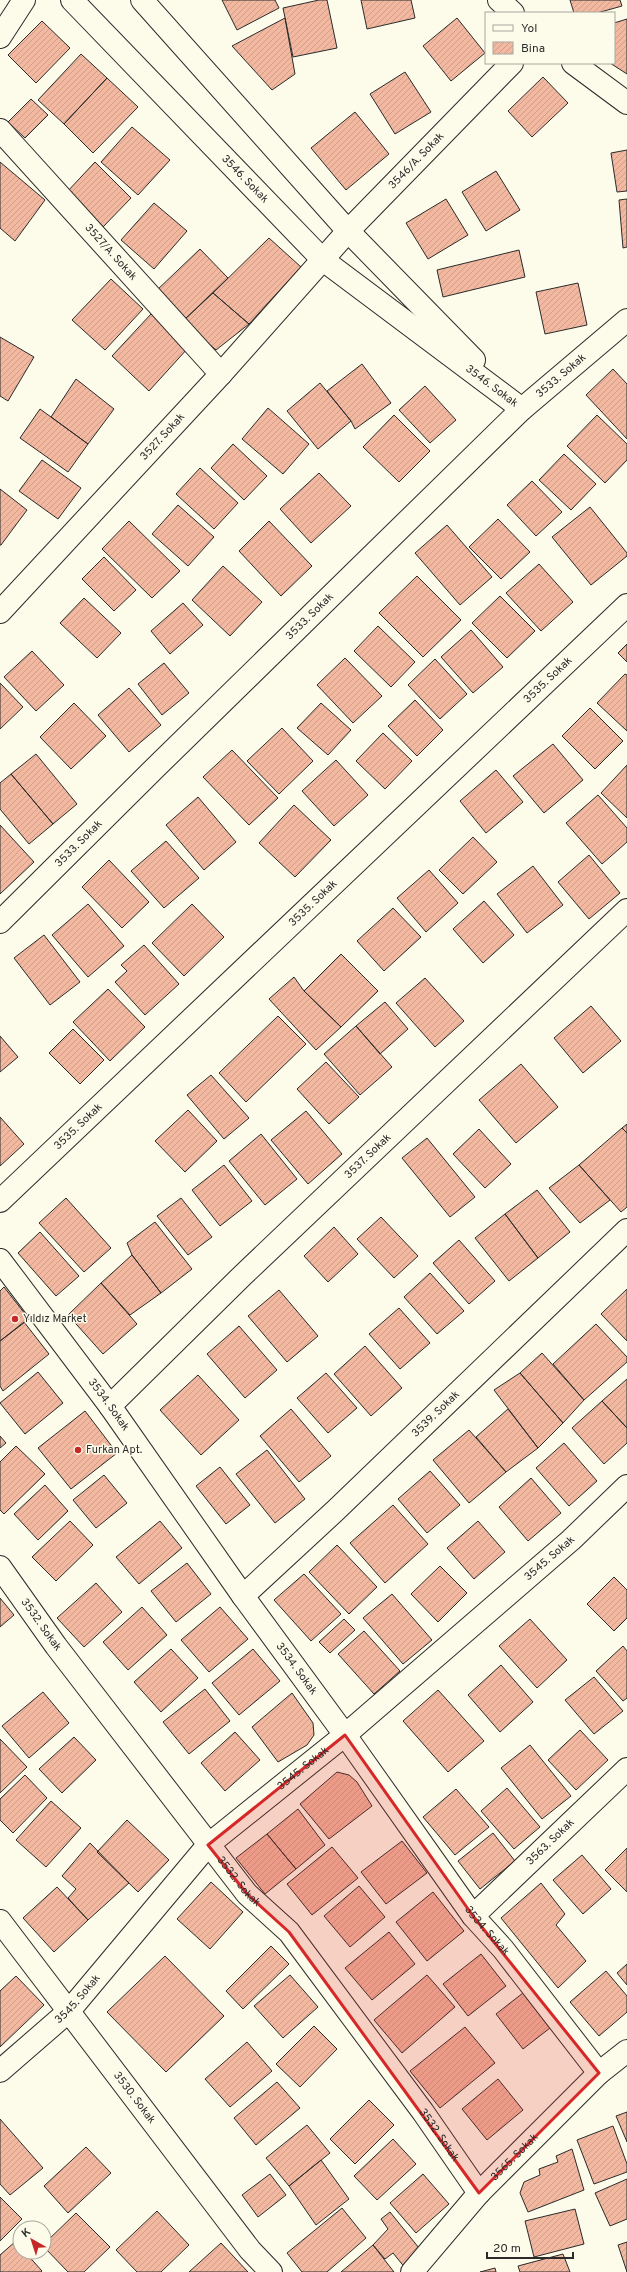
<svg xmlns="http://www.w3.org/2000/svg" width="627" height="2272" font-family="Overpass,sans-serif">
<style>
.building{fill:url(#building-hatch);stroke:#2b2b2b}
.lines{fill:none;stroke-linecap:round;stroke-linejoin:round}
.minor-casing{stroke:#2b2b2b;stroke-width:24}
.major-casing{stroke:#2b2b2b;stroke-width:24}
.minor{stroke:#fdfbea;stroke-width:22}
.major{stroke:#fdfbea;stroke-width:22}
.marked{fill:#d62828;fill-opacity:0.2;stroke:#d62828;stroke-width:3;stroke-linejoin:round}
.poi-dot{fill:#c62828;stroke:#fdfbea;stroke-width:1.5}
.labels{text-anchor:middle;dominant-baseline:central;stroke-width:3;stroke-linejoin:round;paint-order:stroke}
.street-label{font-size:11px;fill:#2b2b2b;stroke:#fdfbea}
.poi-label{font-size:11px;fill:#2b2b2b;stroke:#fdfbea;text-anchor:start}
</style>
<defs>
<pattern id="building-hatch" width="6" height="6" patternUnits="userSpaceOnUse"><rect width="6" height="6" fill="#f2b8a0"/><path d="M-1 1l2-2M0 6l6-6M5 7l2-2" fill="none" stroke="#d09e8a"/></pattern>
</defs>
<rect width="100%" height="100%" fill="#fdfbea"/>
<path class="building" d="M222 0H275L279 8 237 30Z
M319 0H327L337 48 293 57 283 8Z
M361 0H411L415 18 367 29Z
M570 0H620L622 6 597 13H574Z
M285 18 295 74 272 90 232 46Z
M457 18 485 53 451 81 423 46Z
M627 19V74L610 63H614V23Z
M42 21 70 48 36 83 8 55Z
M81 54 107 78 64 124 38 100Z
M405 72 431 112 395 134 370 94Z
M543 77 568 103 532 137 508 111Z
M107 78 138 107 93 153 64 124Z
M31 99 48 115 25 138 8 122Z
M355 112 389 154 346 190 311 148Z
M132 127 170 160 138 195 101 162Z
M627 150V191L617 192 611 153Z
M0 162 45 200 15 241 0 228Z
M95 162 131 198 102 228 66 193Z
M496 171 520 210 486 231 462 192Z
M446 199 468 235 428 259 406 223Z
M627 199V247L623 248 619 200Z
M154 203 187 231 154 269 121 240Z
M269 238 301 267 249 324 213 293Z
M200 249 228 278 183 321 155 292Z
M519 250 525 277 443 297 437 270Z
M111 279 143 309 105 350 72 320Z
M578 283 587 325 545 334 536 292Z
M213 293 249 324 216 350 183 321Z
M151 314 188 348 149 391 112 356Z
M0 337 34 357 8 401 0 396Z
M362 364 391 403 355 429 351 421 327 391Z
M613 369 627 384V439L586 395Z
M76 379 114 409 88 444 51 417Z
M320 383 351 421 318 449 287 411Z
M425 386 456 420 430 443 399 410Z
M268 408 309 444 283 474 242 439Z
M40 409 88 444 68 472 20 438Z
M394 415 430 451 399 482 363 447Z
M597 415 627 444V460L605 483 567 446Z
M233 444 267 476 244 500 211 468Z
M564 454 596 484 571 510 539 480Z
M42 460 81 488 58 519 19 491Z
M200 468 238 503 214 529 176 494Z
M319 473 351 506 311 543 280 509Z
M532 481 562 512 536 536 507 505Z
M0 489 27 510 1 545H0Z
M178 505 214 537 188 566 152 534Z
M590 507 627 553V556L591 585 552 537Z
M498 519 530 552 501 579 469 547Z
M129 521 180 571 152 598 102 549Z
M269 521 312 566 281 596 239 551Z
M447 525 492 577 460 605 415 553Z
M104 557 136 590 114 611 82 579Z
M539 564 573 602 541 631 506 593Z
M223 566 262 602 230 636 192 600Z
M417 576 461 620 423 657 379 613Z
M500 596 535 631 507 658 472 623Z
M84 598 121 633 97 658 60 623Z
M183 603 203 625 170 654 151 631Z
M378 626 415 662 391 687 354 651Z
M471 630 503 667 473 693 441 657Z
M627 644V662L618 653Z
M32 651 64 685 36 711 4 677Z
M345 658 382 696 353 723 317 685Z
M435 659 467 694 440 719 408 685Z
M164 663 189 693 162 715 138 684Z
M625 674 627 675V731L597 703Z
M0 683 23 707 0 729Z
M129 688 161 725 129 752 98 715Z
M415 700 443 730 417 756 388 726Z
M74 703 106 736 71 769 40 737Z
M321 703 351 730 328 755 297 728Z
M590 708 623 741 595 769 562 736Z
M282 728 313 761 279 794 247 761Z
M383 733 412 761 385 789 356 761Z
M553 744 583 780 544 813 513 776Z
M232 750 278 798 249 825 203 777Z
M36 754 77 804 53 824 11 774Z
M336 760 368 795 334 826 302 791Z
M627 765V818L601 793Z
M496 770 523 802 486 833 460 801Z
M11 774 53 824 29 844 0 809V783Z
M598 795 627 828V842L602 864 566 823Z
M198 797 236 842 204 870 166 825Z
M294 805 331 840 295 877 259 843Z
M0 825 34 862 0 894Z
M473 837 497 862 463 894 439 870Z
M166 841 199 878 164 908 131 871Z
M589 855 620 893 589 919 558 882Z
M109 860 149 902 122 928 82 887Z
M533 866 563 905 527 933 497 894Z
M429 870 458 903 426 932 397 898Z
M484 901 514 935 483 963 453 929Z
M88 904 124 946 88 977 52 935Z
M192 904 224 937 184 976 152 943Z
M393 908 421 937 384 971 357 941Z
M44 935 80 982 50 1005 14 958Z
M144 945 179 984 145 1015 115 982 127 971 121 965Z
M341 954 378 991 341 1027 304 991Z
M294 977 304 991 341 1027 316 1050 269 999Z
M425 978 464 1021 435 1047 396 1003Z
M108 989 145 1027 110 1061 73 1022Z
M385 1002 408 1029 380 1054 356 1026Z
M591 1006 621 1041 583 1073 554 1038Z
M278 1016 306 1044 246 1102 219 1073Z
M356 1026 392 1067 360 1095 324 1054Z
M73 1029 104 1060 80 1084 49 1053Z
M0 1036 18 1057 0 1072Z
M326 1062 359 1097 329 1124 297 1089Z
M521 1064 558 1107 516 1143 479 1100Z
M211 1075 249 1118 224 1139 187 1095Z
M188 1110 217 1141 185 1172 155 1141Z
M306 1111 342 1154 308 1184 271 1140Z
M0 1117 24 1144 0 1166Z
M627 1124V1133L622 1128Z
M622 1128 627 1133V1207L621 1212 579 1165Z
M479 1129 511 1164 485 1188 453 1154Z
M261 1134 297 1179 265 1205 229 1161Z
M427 1138 475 1197 450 1217 402 1158Z
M224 1165 252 1201 220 1226 192 1190Z
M579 1165 610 1200 580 1223 549 1188Z
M537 1190 570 1232 538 1258 505 1214Z
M66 1198 111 1248 84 1272 39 1223Z
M181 1198 212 1237 188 1255 157 1216Z
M505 1214 538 1258 509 1281 475 1238Z
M381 1217 418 1256 394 1278 357 1239Z
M155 1222 192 1269 161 1293 132 1255 127 1243Z
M334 1227 358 1254 328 1282 304 1256Z
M40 1232 79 1276 56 1296 18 1253Z
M459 1240 495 1281 469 1304 433 1263Z
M132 1255 161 1293 130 1315 101 1283Z
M430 1273 464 1311 437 1334 404 1297Z
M101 1283 137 1324 103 1354 68 1315Z
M4 1287 29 1319 0 1341V1291Z
M627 1289V1341L601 1314Z
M279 1290 318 1336 287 1362 248 1316Z
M399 1308 430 1343 400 1369 369 1334Z
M24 1322 49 1354 3 1391 0 1386V1341Z
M596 1324 627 1357V1362L584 1400 553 1364Z
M239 1326 277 1370 245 1398 207 1354Z
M365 1346 402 1388 371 1416 334 1374Z
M542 1353 584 1400 563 1423 520 1373Z
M38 1372 63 1403 25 1434 0 1403Z
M326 1373 357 1408 328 1433 297 1398Z
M520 1373 563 1423 538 1448 494 1390Z
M198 1375 239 1420 201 1455 160 1410Z
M627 1379V1428L602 1401Z
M602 1401 627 1428V1443L604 1464 572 1428Z
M291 1409 331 1456 299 1482 260 1436Z
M508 1409 538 1448 506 1472 476 1437Z
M85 1411 117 1453 71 1489 38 1448Z
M469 1430 506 1472 469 1503 433 1460Z
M0 1436 6 1443 0 1448Z
M564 1443 597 1481 569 1506 536 1468Z
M16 1446 45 1474 4 1514 0 1510V1462Z
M267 1450 305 1499 275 1523 236 1474Z
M220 1467 250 1505 226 1524 196 1486Z
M430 1471 460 1505 427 1533 398 1499Z
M104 1475 127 1503 96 1528 73 1500Z
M531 1478 561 1513 528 1541 499 1507Z
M45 1485 68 1511 38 1540 14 1514Z
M393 1505 428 1544 385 1583 350 1543Z
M70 1521 93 1545 56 1581 32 1557Z
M160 1521 182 1548 139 1584 116 1557Z
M478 1521 505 1552 474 1579 447 1548Z
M337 1545 377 1587 349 1614 309 1572Z
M187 1563 211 1594 176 1622 151 1591Z
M440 1566 467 1593 438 1622 411 1594Z
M304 1574 341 1614 311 1641 274 1600Z
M614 1577 627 1590V1618L614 1631 587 1604Z
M96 1583 122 1612 84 1647 57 1618Z
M392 1594 432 1640 403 1664 363 1618Z
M0 1598 14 1615 0 1627Z
M142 1607 167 1635 128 1670 103 1642Z
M220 1607 248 1639 209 1672 181 1640Z
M344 1619 355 1630 330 1653 319 1642Z
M530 1619 567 1660 537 1688 499 1646Z
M364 1631 400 1671 374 1694 338 1654Z
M623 1646 627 1651V1698L623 1701 596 1671Z
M171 1649 198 1678 161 1712 134 1682Z
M253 1649 280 1681 239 1715 212 1683Z
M501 1665 533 1702 500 1732 468 1695Z
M594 1677 623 1711 594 1734 565 1700Z
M205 1689 230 1721 189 1754 163 1722Z
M438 1690 484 1741 448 1772 403 1721Z
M43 1692 69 1723 29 1758 2 1726Z
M292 1693 313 1723 314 1735 307 1745 278 1762 252 1727Z
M580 1730 608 1760 576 1790 548 1760Z
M235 1732 260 1760 225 1791 201 1763Z
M74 1737 96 1760 62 1793 39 1769Z
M0 1739 27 1767 0 1793Z
M530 1745 571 1796 542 1819 501 1768Z
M337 1772 349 1775 357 1782 372 1806 329 1839 300 1804Z
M25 1775 47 1798 13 1833 0 1820V1799Z
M507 1788 540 1827 514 1849 481 1811Z
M456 1789 489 1827 455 1855 423 1817Z
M51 1801 81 1828 46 1867 16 1840Z
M298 1809 325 1845 296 1869 267 1834Z
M127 1820 169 1860 138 1892 97 1852Z
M493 1833 515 1861 480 1889 458 1861Z
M267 1834 296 1869 265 1894 236 1858Z
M402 1841 427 1873 386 1904 361 1872Z
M90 1843 129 1883 88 1920 68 1898 76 1889 62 1876Z
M332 1847 358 1878 312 1915 287 1884Z
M627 1848V1892L605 1870Z
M582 1855 611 1889 583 1914 553 1880Z
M211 1882 243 1912 210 1949 177 1919Z
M541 1883 565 1914 556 1925 586 1961 558 1988 501 1918Z
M359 1886 385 1917 350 1947 324 1916Z
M57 1887 88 1920 54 1952 23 1918Z
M433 1892 464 1931 427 1961 396 1922Z
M389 1932 415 1964 372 2000 345 1968Z
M271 1946 289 1964 243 2009 226 1991Z
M481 1954 506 1986 468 2016 443 1984Z
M165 1956 224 2016 166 2072 107 2012Z
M627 1964V1985L617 1973Z
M606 1971 627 1996V2012L599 2036 570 2002Z
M290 1975 318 2007 283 2038 254 2006Z
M427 1975 455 2007 402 2053 374 2020Z
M16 1976 44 2005 0 2047V1991Z
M523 1993 550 2028 523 2049 496 2014Z
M314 2026 337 2049 300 2087 276 2064Z
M465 2027 495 2063 440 2108 410 2071Z
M247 2042 272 2071 230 2107 205 2079Z
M498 2079 523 2110 487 2140 462 2109Z
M277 2082 300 2108 256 2145 234 2118Z
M369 2100 394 2125 355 2164 330 2139Z
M627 2112V2142L616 2116Z
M0 2119 43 2168 10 2195 0 2184Z
M307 2125 330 2153 289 2186 266 2158Z
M613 2126 627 2164V2172L594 2184 577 2140Z
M393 2139 416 2164 377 2200 354 2176Z
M86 2147 111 2173 68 2213 44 2186Z
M572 2149 584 2190 528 2212 520 2193 524 2182 540 2175 539 2169 558 2162 556 2156Z
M321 2160 349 2199 316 2225 289 2186Z
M270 2174 286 2195 258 2217 242 2195Z
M423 2174 449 2204 416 2233 390 2203Z
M627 2179V2219L610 2226 595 2193Z
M0 2197 22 2219 0 2241Z
M342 2208 366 2238 327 2272H302L287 2253Z
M575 2209 584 2244 534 2257 525 2221Z
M157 2211 189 2245 161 2272H137L116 2250Z
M390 2212 423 2253 406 2269 393 2253 385 2259 373 2245 388 2229 381 2219Z
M76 2213 110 2247 84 2272H68L44 2247V2244Z
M16 2241 20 2246V2252H25L42 2271 41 2272H0V2255Z
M627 2242V2272L618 2245Z
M221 2243 248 2272H189Z
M373 2245 394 2272H341Z
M563 2254 570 2272H520L518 2266Z
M495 2268 496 2272H480Z"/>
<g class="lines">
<defs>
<g id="minor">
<path id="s1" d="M72 0 323 260 522 409"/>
<path d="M142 0 348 231 474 360"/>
<path d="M0 37 24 0"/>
<path id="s2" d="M0 130 221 374"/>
<path id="s3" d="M0 612 221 374 348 231 512 63"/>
<path id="s4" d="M0 922 157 766 522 409 627 320"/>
<path id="s5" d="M0 1201 627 605"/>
<path id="s6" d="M0 1260 110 1406 243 1596 345 1735 473 1916 503 1949 599 2073"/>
<path id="s7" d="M110 1406 243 1275 627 910"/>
<path id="s8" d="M0 1567 56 1646 247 1894 289 1932 423 2112 479 2193"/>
<path id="s9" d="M243 1596 336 1510 627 1230"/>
<path id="s10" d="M473 1916 627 1769"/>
<path id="s11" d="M0 1921 250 2250 271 2272"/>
<path id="s12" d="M0 2071 69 2011 208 1845 345 1735 571 1540 627 1486"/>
<path id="s13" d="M412 2272 479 2193 599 2073 627 2051"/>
</g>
<path id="major" d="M499 0 513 13
M573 63 627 103"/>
</defs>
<use href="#minor" class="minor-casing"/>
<use href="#major" class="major-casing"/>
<use href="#minor" class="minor"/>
<use href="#major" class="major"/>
</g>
<path class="marked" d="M345 1735 473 1916 599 2073 479 2193 289 1932 247 1894 208 1845Z"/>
<g class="poi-dot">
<circle cx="15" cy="1319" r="4"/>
<circle cx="78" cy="1450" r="4"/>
</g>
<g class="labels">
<g class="street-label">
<text stroke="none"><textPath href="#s3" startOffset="614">3546/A. Sokak</textPath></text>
<text stroke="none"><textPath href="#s1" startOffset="249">3546. Sokak</textPath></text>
<text stroke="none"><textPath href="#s2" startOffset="165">3527/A. Sokak</textPath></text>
<text stroke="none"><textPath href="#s4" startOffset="783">3533. Sokak</textPath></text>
<text stroke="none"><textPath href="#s1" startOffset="572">3546. Sokak</textPath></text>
<text stroke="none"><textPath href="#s3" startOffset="239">3527. Sokak</textPath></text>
<text stroke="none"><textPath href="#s4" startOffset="435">3533. Sokak</textPath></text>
<text stroke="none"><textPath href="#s5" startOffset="756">3535. Sokak</textPath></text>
<text stroke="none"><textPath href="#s4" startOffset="111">3533. Sokak</textPath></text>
<text stroke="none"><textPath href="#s5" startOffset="432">3535. Sokak</textPath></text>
<text stroke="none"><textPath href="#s5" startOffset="108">3535. Sokak</textPath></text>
<text stroke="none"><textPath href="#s7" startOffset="359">3537. Sokak</textPath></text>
<text stroke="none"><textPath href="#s6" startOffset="181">3534. Sokak</textPath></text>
<text stroke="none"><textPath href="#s9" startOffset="265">3539. Sokak</textPath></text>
<text stroke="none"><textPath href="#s12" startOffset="754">3545. Sokak</textPath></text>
<text stroke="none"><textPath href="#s8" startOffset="71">3532. Sokak</textPath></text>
<text stroke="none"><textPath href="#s6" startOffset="505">3534. Sokak</textPath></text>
<text stroke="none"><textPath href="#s12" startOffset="430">3545. Sokak</textPath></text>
<text stroke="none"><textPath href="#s10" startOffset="107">3563. Sokak</textPath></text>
<text stroke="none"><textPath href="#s8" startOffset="395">3532. Sokak</textPath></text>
<text stroke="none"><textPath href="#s6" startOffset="829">3534. Sokak</textPath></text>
<text stroke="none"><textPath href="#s12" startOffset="106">3545. Sokak</textPath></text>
<text stroke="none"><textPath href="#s11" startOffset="222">3530. Sokak</textPath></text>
<text stroke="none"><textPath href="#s8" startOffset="719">3532. Sokak</textPath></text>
<text stroke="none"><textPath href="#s13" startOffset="154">3565. Sokak</textPath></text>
</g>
<g class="poi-label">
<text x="23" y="1319">Yıldız Market</text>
<text x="86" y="1450">Furkan Apt.</text>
</g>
</g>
<rect x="485" y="12" width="130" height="52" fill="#fdfbea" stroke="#a9a89e"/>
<rect x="493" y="25" width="20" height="6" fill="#fdfbea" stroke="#a9a89e"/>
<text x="521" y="32" font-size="12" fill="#2b2b2b">Yol</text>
<rect x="493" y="42" width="20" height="12" fill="url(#building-hatch)" stroke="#a9a89e"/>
<text x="521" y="52" font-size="12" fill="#2b2b2b">Bina</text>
<g transform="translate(32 2240) rotate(321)"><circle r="19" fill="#fdfbea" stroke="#a9a89e"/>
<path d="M0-3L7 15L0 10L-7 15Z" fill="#c62828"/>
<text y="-6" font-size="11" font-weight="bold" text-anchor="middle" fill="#2b2b2b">K</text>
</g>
<path d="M487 2252v6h86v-6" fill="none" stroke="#2b2b2b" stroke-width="2"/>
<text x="493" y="2252" font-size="12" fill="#2b2b2b" stroke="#fdfbea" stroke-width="3" paint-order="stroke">20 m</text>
</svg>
